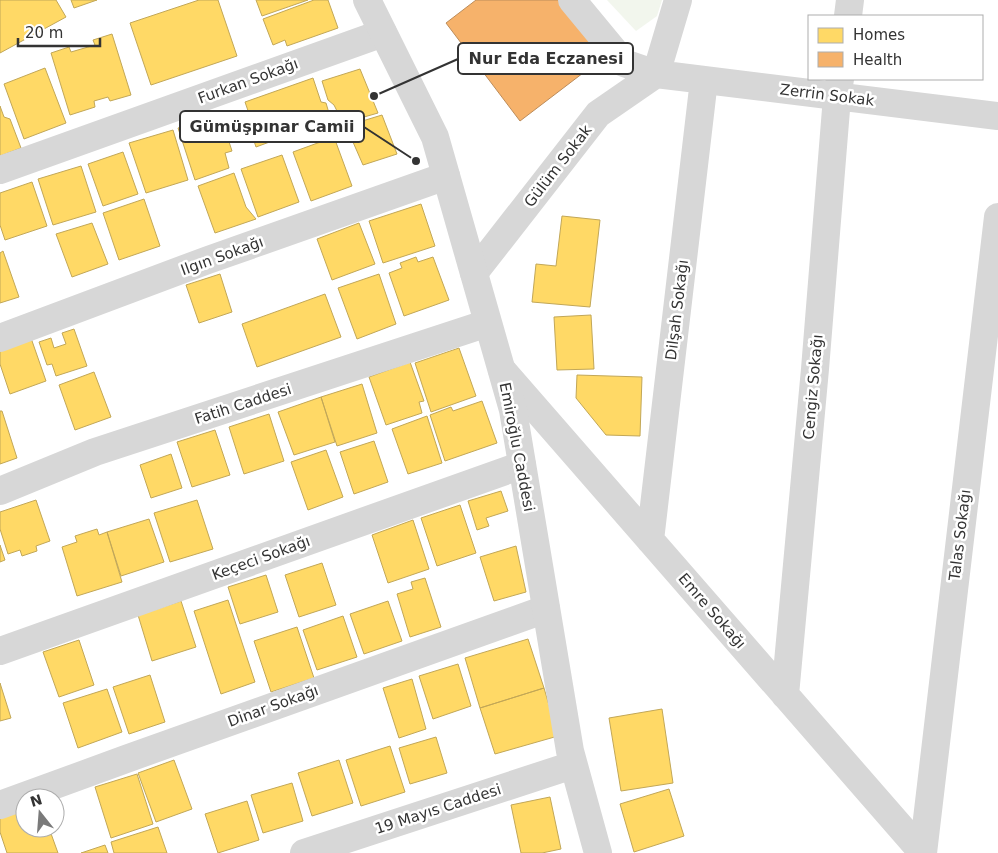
<svg xmlns="http://www.w3.org/2000/svg" width="998" height="853" font-family="'DejaVu Sans',sans-serif">
<style>
.green{fill:#f2f6ed}
.homes{fill:#ffd966;stroke:#c2a757}
.health{fill:#f6b26b;stroke:#bc8c5a}
.lines{fill:none;stroke-linecap:round;stroke-linejoin:round}
.minor{stroke:#d7d7d7;stroke-width:28}
.tertiary{stroke:#d7d7d7;stroke-width:28}
.labels{text-anchor:middle;dominant-baseline:central;stroke-width:5;stroke-linejoin:round;paint-order:stroke}
.street-label{font-size:15px;fill:#333;stroke:#fff}
.leader{fill:none;stroke:#333;stroke-width:2}
.callout-dot{fill:#333;stroke:#fff;stroke-width:2}
.callout{fill:#fff;stroke:#333;stroke-width:2}
.callout-label{font-size:16px;text-anchor:middle;font-weight:bold;fill:#333}
</style>
<rect width="100%" height="100%" fill="#fff"/>
<path class="green" d="M607 0H662L657 16 636 31Z"/>
<path class="homes" d="M0 0H56L66 17 0 53Z
M71 0H97L74 8Z
M199 0H218L237 56 151 85 130 23Z
M256 0H308L262 16Z
M314 0H328L338 28 287 46 285 40 273 45 263 19Z
M112 34 131 95 110 101 108 97 94 101 95 107 70 115 51 53 69 47 71 52 95 45 93 40Z
M45 68 66 123 24 139 4 84Z
M360 69 378 113 343 123 334 105 328 100 322 81Z
M313 78 321 102 326 103 331 120 307 128 305 124 282 132 283 137 256 147 250 129 254 128 245 102Z
M0 106 4 117 10 119 21 148 0 156Z
M220 114 232 151 225 153 229 168 195 180 178 128Z
M382 115 397 154 363 165 346 126Z
M173 130 188 180 146 193 129 143Z
M334 137 352 186 311 201 293 152Z
M123 152 138 194 103 206 88 164Z
M282 155 299 202 258 217 241 169Z
M81 166 96 212 53 225 38 179Z
M234 173 246 207 256 219 215 233 198 186Z
M32 182 47 226 5 240 0 225V193Z
M144 199 160 246 119 260 103 213Z
M421 204 435 246 383 263 369 221Z
M562 216 600 220 590 307 532 302 536 264 556 266Z
M92 223 108 264 72 277 56 234Z
M359 223 375 264 332 280 317 239Z
M3 251 19 297 0 303V253Z
M416 257 418 262 433 257 449 300 404 316 389 273 402 268 400 263Z
M220 274 232 312 199 323 186 285Z
M379 274 396 324 357 339 338 288Z
M325 294 341 337 257 367 242 324Z
M591 315 594 369 557 370 554 317Z
M74 329 87 366 56 376 52 364 47 365 39 342 51 338 54 348 66 344 62 333Z
M31 338 46 381 10 394 0 364V349Z
M459 348 476 396 431 412 415 363Z
M410 362 424 401 419 402 422 413 386 425 369 377Z
M94 372 111 417 75 430 59 385Z
M577 375 642 377 640 436 606 435 576 398Z
M362 384 377 433 337 446 321 397Z
M321 397 335 442 294 455 278 412Z
M482 401 497 443 445 461 430 415 451 407 453 411Z
M0 411H2L17 458 0 464Z
M269 414 284 461 244 474 229 427Z
M427 416 442 463 408 474 392 429Z
M215 430 230 475 192 487 177 442Z
M374 441 388 482 354 494 340 452Z
M326 450 343 497 308 510 291 462Z
M171 454 182 488 151 498 140 465Z
M501 491 508 511 486 518 489 526 477 530 468 501Z
M36 500 50 541 36 546 37 551 22 556 20 550 8 554 0 529V512Z
M197 500 213 549 170 562 154 513Z
M460 505 476 553 437 566 421 518Z
M149 519 164 562 121 576 107 532Z
M413 520 429 569 388 583 372 535Z
M97 529 99 535 107 532 122 582 77 596 62 547 77 542 75 536Z
M0 545 5 560 0 562Z
M516 546 526 592 494 601 480 557Z
M322 563 336 605 299 617 285 575Z
M266 575 278 612 240 624 228 587Z
M425 578 441 627 410 637 397 594 413 589 411 582Z
M228 600 255 682 221 694 194 611Z
M181 601 196 647 152 661 138 615Z
M388 601 402 641 364 654 350 614Z
M343 616 357 657 317 670 303 630Z
M297 627 314 678 271 692 254 641Z
M528 639 544 688 480 708 465 658Z
M79 640 94 685 59 697 43 652Z
M458 664 471 706 433 719 419 676Z
M150 675 165 722 129 734 113 687Z
M412 679 426 729 399 738 383 688Z
M0 683 11 718 0 721Z
M544 688 558 736 495 754 480 708Z
M107 689 122 732 78 748 63 703Z
M662 709 673 783 621 791 609 718Z
M436 737 447 773 410 784 399 748Z
M390 746 405 792 361 806 346 760Z
M174 760 192 809 156 822 138 773Z
M339 760 353 803 312 816 298 773Z
M137 774 153 824 111 838 95 787Z
M292 783 303 821 263 833 251 795Z
M669 789 684 836 634 852 620 804Z
M550 797 561 849 542 853H521L511 805Z
M247 801 259 840 218 853 205 814Z
M25 810V828H49L58 853H7L0 832V818Z
M158 827 167 853H114L111 842Z
M105 845 108 853H81Z"/>
<path class="health" d="M476 0H560L604 57 520 121 446 23Z"/>
<g class="lines">
<path class="minor" d="M572 0 624 63 656 74 998 116
M848 16 850 0
M656 74 678 0
M0 170 383 33
M474 273 598 114 656 74
M0 338 208 260 446 176
M502 370 923 853
M650 540 704 80
M0 651 522 465
M785 695 815 369 837 97 840 79
M0 805 126 759 546 609
M923 853 998 217"/>
<path class="tertiary" d="M367 0 435 137 513 410 570 751 598 853
M0 491 95 452 488 323
M304 853 573 765"/>
</g>
<g class="labels">
<g class="street-label">
<text transform="translate(248 81) rotate(-20)">Furkan Sokağı</text>
<text transform="translate(827 95) rotate(7)">Zerrin Sokak</text>
<text transform="translate(558 166) rotate(-52)">Gülüm Sokak</text>
<text transform="translate(222 256) rotate(-20)">Ilgın Sokağı</text>
<text transform="translate(677 310) rotate(-83)">Dilşah Sokağı</text>
<text transform="translate(813 387) rotate(-85)">Cengiz Sokağı</text>
<text transform="translate(243 404) rotate(-18)">Fatih Caddesi</text>
<text transform="translate(517 447) rotate(79)">Emiroğlu Caddesi</text>
<text transform="translate(960 535) rotate(-83)">Talas Sokağı</text>
<text transform="translate(261 558) rotate(-20)">Keçeci Sokağı</text>
<text transform="translate(712 611) rotate(49)">Emre Sokağı</text>
<text transform="translate(273 706) rotate(-20)">Dinar Sokağı</text>
<text transform="translate(438 809) rotate(-18)">19 Mayıs Caddesi</text>
</g>
</g>
<path class="leader" d="M374 96L458 59M416 161L364 127"/>
<g class="callout-dot">
<circle cx="374" cy="96" r="5"/>
<circle cx="416" cy="161" r="5"/>
</g>
<g class="callout">
<rect x="458" y="43" width="175" height="31" rx="5"/>
<rect x="180" y="111" width="184" height="31" rx="5"/>
</g>
<g class="callout-label">
<text x="546" y="64">Nur Eda Eczanesi</text>
<text x="272" y="132">Gümüşpınar Camii</text>
</g>
<rect x="808" y="15" width="175" height="65" fill="#ffffff" stroke="#adadad"/>
<rect x="818" y="28" width="25" height="15" fill="#ffd966" stroke="#adadad"/>
<text x="853" y="40" font-size="15" fill="#333333">Homes</text>
<rect x="818" y="52" width="25" height="15" fill="#f6b26b" stroke="#adadad"/>
<text x="853" y="65" font-size="15" fill="#333333">Health</text>
<g transform="translate(40 813) rotate(343)"><circle r="24" fill="#ffffff" stroke="#adadad"/>
<path d="M0-4L9 19L0 12L-9 19Z" fill="#7a7a7a"/>
<text y="-8" font-size="14" font-weight="bold" text-anchor="middle" fill="#333333">N</text>
</g>
<path d="M18 38v8h82v-8" fill="none" stroke="#333333" stroke-width="2.5"/>
<text x="25" y="38" font-size="15" fill="#333333" stroke="#ffffff" stroke-width="4" paint-order="stroke">20 m</text>
</svg>
